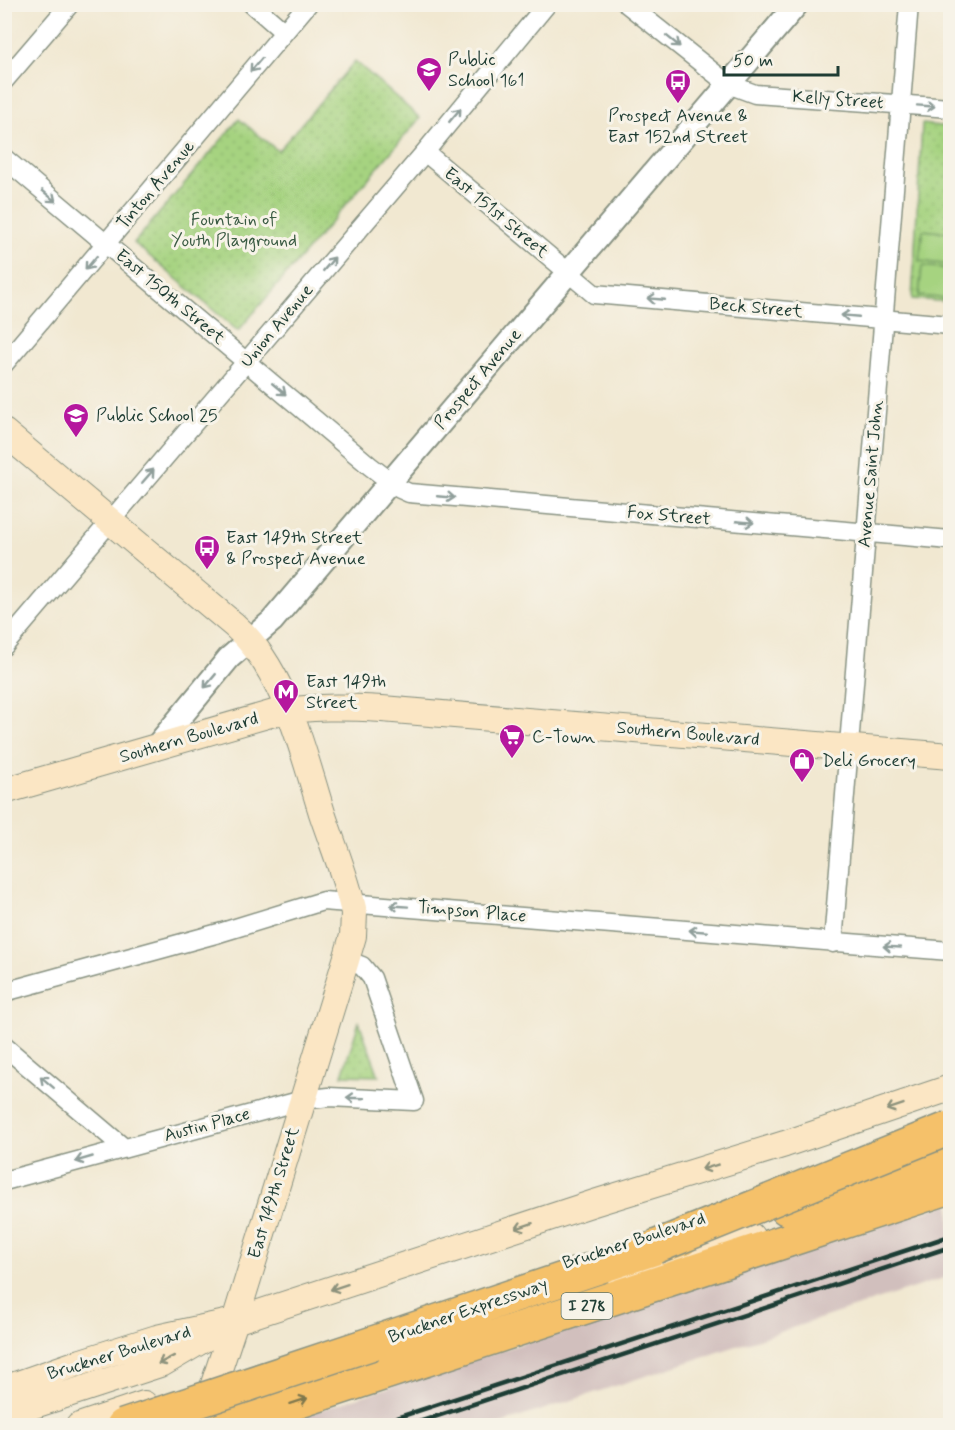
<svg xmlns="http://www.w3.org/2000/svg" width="955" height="1430" font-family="Mynerve,sans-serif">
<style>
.railway{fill:#d1bfbd}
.grass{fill:url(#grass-dots);stroke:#62885a;stroke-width:1.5}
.garden{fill:#a6d380;stroke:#62885a;stroke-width:1.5}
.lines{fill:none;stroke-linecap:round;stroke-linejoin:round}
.minor-casing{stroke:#889282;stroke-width:21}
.tertiary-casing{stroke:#889282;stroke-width:26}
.secondary-casing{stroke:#889282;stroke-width:28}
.motorway-casing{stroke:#889282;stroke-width:36}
.minor{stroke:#fff;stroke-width:18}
.tertiary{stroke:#fff;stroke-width:22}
.secondary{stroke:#fbe6c4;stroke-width:26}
.motorway{stroke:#f5c16b;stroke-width:33}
.rail{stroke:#1f3d34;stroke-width:4.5}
.motorway-bridge-casing{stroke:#889282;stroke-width:36;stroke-linecap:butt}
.motorway-bridge{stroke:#f5c16b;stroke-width:33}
.oneway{stroke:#8f9e9a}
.oneway2{stroke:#8d927c}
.oneway3{stroke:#7f784d}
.labels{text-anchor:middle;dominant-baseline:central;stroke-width:6;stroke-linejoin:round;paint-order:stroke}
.shield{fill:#f7f3e8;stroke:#60746a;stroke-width:1.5}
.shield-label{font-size:16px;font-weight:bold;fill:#1f3d34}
.poi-label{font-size:18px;fill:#1f3d34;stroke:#f7f3e8;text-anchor:start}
.street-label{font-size:18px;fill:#1f3d34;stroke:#f7f3e8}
.park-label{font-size:18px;fill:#3a5b43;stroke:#f7f3e8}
</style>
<defs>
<pattern id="grass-dots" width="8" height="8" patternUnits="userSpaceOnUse" patternTransform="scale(1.5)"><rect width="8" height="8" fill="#a6d380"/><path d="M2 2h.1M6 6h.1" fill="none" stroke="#8eb66f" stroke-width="1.8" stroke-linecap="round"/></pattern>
</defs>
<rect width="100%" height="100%" fill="#f7f3e8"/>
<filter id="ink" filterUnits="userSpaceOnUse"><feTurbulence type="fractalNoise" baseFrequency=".0167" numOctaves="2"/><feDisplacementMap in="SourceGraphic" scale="12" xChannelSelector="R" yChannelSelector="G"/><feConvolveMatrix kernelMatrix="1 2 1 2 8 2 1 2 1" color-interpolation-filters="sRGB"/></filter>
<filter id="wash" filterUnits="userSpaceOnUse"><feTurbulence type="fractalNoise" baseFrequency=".008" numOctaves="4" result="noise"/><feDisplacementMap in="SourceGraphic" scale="24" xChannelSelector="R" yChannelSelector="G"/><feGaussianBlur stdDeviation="1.35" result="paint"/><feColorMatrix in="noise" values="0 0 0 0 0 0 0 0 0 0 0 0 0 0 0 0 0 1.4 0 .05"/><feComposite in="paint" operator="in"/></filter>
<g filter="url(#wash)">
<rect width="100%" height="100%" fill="#f1e8d1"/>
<path class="railway" d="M950 1203V1276L496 1425 271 1426Z"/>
<path class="grass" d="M355 61 420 118 238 331 134 243 239 119 278 151Z
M922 124 950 127V302L912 299Z
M359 1022 379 1076 342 1075Z"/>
<path class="garden" d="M923 230 950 233V265L919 261Z
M922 266 950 269V299L919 296Z"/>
</g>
<g filter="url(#ink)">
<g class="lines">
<defs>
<path id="minor" d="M252 4 284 32
M627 4 728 84 755 94 950 108
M4 81 70 4
M425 152 594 294 950 325
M4 158 370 466 400 489 409 493 950 540
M4 364 308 4
M4 646 425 152 547 4
M833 943 909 4
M4 992 219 933 323 901 950 951
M4 1046 123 1147
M4 1181 303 1100 329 1097 414 1101 372 978 362 966 346 960"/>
<path id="tertiary" d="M155 748 229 658 272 621 797 4"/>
<path id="secondary" d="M4 432 234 625C285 669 302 750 322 813 333 846 347 879 354 913L353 936 346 960 235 1321 200 1426
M4 791 274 713C310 706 346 707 382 709L950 756
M620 1276 751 1236
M4 1389 81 1362 157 1338 235 1321 594 1203 785 1144 950 1088
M4 1415 163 1363 214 1333
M79 1426 144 1404"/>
<path id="motorway" d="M786 1208 950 1156
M373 1343 682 1239
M224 1426 950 1187"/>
</defs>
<use href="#minor" class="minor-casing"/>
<use href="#tertiary" class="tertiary-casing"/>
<use href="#secondary" class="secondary-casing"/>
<use href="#motorway" class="motorway-casing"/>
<use href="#minor" class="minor"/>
<use href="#tertiary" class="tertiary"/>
<use href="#secondary" class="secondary"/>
<use href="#motorway" class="motorway"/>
<path class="rail" d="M372 1426 950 1236
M407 1426 950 1247"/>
<defs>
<path id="motorway-bridge" d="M655 1247 950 1128
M123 1426 373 1343"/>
</defs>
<use href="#motorway-bridge" class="motorway-bridge-casing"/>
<use href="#motorway-bridge" class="motorway-bridge"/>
</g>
<defs><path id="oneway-shaft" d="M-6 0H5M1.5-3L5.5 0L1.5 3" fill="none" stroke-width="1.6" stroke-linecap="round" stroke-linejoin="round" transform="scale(1.5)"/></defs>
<g class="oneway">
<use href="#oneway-shaft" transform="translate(673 41) rotate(39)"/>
<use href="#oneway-shaft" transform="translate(256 65) rotate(130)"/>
<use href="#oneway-shaft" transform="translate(926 106) rotate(4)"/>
<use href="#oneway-shaft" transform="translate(455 115) rotate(-50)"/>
<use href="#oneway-shaft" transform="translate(49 196) rotate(40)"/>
<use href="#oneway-shaft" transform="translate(91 263) rotate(130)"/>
<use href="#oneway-shaft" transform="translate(329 264) rotate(-50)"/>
<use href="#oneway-shaft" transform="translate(656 299) rotate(-175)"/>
<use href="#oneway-shaft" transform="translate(850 316) rotate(-175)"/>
<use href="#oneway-shaft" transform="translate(279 389) rotate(40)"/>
<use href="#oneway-shaft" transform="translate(148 476) rotate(-49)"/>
<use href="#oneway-shaft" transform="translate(446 497) rotate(5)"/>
<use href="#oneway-shaft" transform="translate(745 522) rotate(5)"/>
<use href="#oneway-shaft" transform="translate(210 681) rotate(130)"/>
<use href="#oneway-shaft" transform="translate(399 906) rotate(-176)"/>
<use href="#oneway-shaft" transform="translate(698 931) rotate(-175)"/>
<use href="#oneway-shaft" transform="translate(892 947) rotate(-176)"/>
<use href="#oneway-shaft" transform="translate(47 1082) rotate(-139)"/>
<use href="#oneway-shaft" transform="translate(355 1098) rotate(-178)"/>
<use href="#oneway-shaft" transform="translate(84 1159) rotate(164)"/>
</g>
<g class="oneway2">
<use href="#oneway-shaft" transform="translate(895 1107) rotate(161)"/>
<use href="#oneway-shaft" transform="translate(710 1167) rotate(163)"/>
<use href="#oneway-shaft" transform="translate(524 1226) rotate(162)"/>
<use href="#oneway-shaft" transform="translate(339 1287) rotate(162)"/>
<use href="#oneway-shaft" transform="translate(166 1360) rotate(153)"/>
</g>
<use class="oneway3" href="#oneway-shaft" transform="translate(299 1401) rotate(-18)"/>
</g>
<defs>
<symbol id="school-pin" viewBox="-11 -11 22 30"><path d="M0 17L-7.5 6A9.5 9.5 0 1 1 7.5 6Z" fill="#b5179e" stroke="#f7f3e8"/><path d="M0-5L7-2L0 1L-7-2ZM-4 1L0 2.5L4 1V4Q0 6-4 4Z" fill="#fff"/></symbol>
<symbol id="bus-pin" viewBox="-11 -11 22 30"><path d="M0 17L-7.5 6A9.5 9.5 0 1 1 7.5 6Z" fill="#b5179e" stroke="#f7f3e8"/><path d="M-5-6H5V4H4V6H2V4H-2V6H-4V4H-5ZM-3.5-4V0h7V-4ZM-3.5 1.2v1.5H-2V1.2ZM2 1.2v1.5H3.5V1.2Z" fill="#fff"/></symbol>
<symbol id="metro-pin" viewBox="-11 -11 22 30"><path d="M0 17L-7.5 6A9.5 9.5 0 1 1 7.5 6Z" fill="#b5179e" stroke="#f7f3e8"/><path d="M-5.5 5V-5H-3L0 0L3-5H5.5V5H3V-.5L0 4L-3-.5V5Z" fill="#fff"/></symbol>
<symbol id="supermarket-pin" viewBox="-11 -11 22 30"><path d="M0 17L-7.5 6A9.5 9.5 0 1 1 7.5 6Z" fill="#b5179e" stroke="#f7f3e8"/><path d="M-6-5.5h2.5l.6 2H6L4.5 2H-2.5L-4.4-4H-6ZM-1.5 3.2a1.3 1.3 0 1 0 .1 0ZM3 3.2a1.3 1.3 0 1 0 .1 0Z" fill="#fff"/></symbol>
<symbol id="shop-pin" viewBox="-11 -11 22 30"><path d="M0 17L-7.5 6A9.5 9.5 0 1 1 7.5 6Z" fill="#b5179e" stroke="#f7f3e8"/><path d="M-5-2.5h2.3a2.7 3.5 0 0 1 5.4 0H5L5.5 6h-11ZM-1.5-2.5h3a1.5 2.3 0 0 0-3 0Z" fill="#fff"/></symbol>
</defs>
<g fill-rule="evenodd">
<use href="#school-pin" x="414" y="55" width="30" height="40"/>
<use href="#bus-pin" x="663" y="67" width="30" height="40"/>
<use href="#school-pin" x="61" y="401" width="30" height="40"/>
<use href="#bus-pin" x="192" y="533" width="30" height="40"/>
<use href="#metro-pin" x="271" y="677" width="30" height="40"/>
<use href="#supermarket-pin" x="497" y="722" width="30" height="40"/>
<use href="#shop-pin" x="787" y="746" width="30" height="40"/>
</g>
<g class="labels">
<rect class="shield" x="561.5" y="1293" width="51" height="26" rx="4.5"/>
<g class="shield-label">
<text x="587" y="1306">I 278</text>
</g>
<g class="poi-label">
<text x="448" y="60">Public<tspan x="448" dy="21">School 161</tspan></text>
<text x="678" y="116" text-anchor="middle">Prospect Avenue &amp;<tspan x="678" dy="21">East 152nd Street</tspan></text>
<text x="96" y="416">Public School 25</text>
<text x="226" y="538">East 149th Street<tspan x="226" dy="21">&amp; Prospect Avenue</tspan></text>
<text x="306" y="682">East 149th<tspan x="306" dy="21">Street</tspan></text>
<text x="532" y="737">C-Town</text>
<text x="822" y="761">Deli Grocery</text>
</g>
<g class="street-label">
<text transform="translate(838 100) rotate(4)">Kelly Street</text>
<text transform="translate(156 185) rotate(-50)">Tinton Avenue</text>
<text transform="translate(496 213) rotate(40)">East 151st Street</text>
<text transform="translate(170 297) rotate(40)">East 150th Street</text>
<text transform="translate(756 308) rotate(5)">Beck Street</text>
<text transform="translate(277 326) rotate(-50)">Union Avenue</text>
<text transform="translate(478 379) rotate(-50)">Prospect Avenue</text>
<text transform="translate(871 474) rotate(-85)">Avenue Saint John</text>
<text transform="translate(669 516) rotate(5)">Fox Street</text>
<text transform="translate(688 734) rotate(5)">Southern Boulevard</text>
<text transform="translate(189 738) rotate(-16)">Southern Boulevard</text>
<text transform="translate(472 912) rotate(5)">Timpson Place</text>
<text transform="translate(207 1125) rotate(-15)">Austin Place</text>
<text transform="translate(274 1193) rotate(-73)">East 149th Street</text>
<text transform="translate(634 1241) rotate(-18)">Bruckner Boulevard</text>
<text transform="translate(468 1311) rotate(-19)">Bruckner Expressway</text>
<text transform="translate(119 1353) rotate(-17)">Bruckner Boulevard</text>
</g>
<g class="park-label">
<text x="234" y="220">Fountain of<tspan x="234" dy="21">Youth Playground</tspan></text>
</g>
</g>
<rect width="955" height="1430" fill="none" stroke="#f7f3e8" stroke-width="24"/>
<path d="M724 66v9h114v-9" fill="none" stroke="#1f3d34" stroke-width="3"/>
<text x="733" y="66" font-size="18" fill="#1f3d34" stroke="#f7f3e8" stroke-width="4.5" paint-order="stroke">50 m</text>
</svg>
